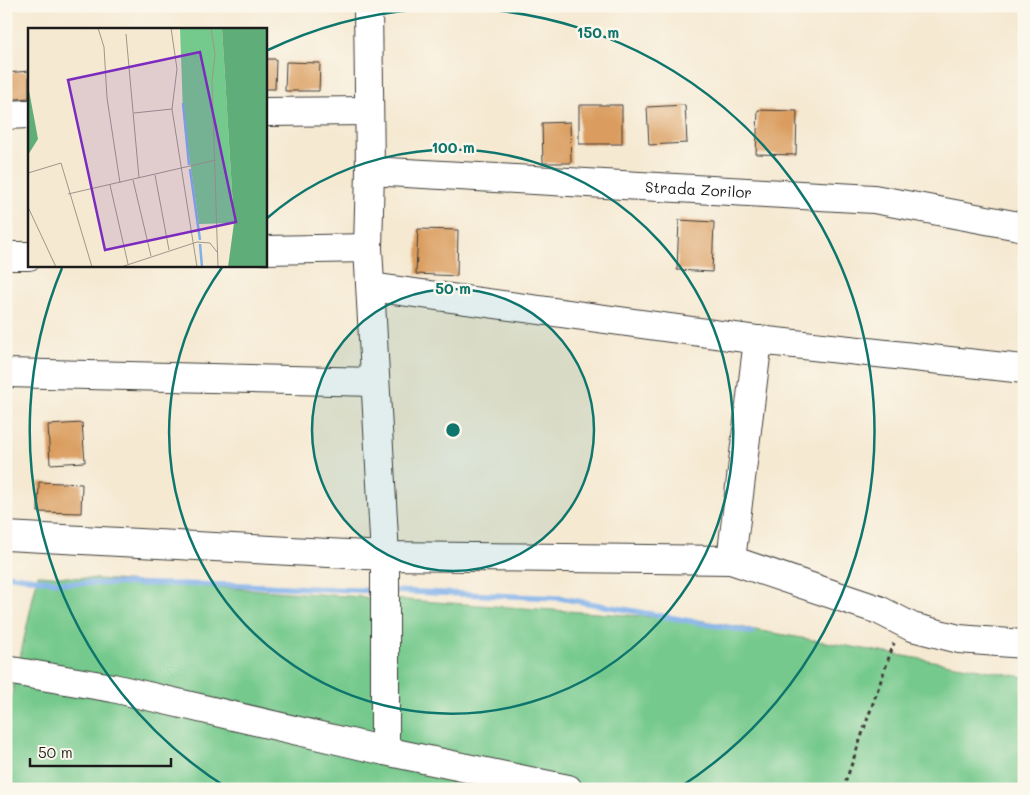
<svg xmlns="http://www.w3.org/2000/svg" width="1030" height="795" font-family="Mali,sans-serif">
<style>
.green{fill:#74c98c;stroke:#487254}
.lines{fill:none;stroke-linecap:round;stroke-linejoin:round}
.stream{stroke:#7eafea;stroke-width:5.5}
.building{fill:#da9d5f}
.minor-casing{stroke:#3d3b37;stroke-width:30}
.path{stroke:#3d3b37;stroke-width:3;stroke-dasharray:4 4;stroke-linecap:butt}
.minor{stroke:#fff;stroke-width:28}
.ring{fill:none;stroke:#0f766e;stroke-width:2.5}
.labels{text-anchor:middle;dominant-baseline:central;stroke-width:5;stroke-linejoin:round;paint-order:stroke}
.street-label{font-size:15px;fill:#1c1c1c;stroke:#fbf7ec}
.inset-river{fill:none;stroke:#7eafea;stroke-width:2.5}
.inset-road{fill:none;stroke:#9e9789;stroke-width:1}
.view{fill:#7b2cbf;fill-opacity:0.15;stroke:#7b2cbf;stroke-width:2.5}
.inset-edge{fill:none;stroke:#1c1c1c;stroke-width:2.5}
.centre{fill:#0f766e;stroke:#fbf7ec;stroke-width:2.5}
.ring-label{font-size:15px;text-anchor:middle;font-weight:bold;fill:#0f766e;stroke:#fbf7ec;stroke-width:5;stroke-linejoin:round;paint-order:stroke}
</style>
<rect width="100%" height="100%" fill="#fbf7ec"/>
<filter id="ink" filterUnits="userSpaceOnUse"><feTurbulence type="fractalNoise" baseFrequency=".02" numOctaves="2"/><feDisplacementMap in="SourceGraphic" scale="10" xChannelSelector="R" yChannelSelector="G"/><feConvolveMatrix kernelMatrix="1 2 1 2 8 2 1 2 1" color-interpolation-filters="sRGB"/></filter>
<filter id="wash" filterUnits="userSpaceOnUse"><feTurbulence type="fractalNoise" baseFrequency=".0096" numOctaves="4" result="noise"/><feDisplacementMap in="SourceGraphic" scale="20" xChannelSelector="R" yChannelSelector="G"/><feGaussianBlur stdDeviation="1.12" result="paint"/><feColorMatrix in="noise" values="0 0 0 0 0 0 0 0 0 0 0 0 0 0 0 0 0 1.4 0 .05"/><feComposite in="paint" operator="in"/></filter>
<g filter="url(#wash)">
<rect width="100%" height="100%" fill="#f5e9d2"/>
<path class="green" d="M38 575 699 620 1024 677V789H41L6 783V721Z"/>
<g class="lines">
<path class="stream" d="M6 575 64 583 240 585 378 591
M392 591 560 598 752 632"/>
</g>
<g id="blocks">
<path class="building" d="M265 59H276L275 89H265Z
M286 62 320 63 319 91H285Z
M29 71V98L6 100V73Z
M579 105H622V144H579Z
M685 105 687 143 649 145 647 107Z
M758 110 797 111 796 155 756 154Z
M570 122 571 163H543L542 123Z
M679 220 714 222 712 272 677 270Z
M418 229 458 230 457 276 416 274Z
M82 423 85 462 50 464 48 425Z
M39 482 82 484 81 513 38 512Z"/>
</g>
</g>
<g filter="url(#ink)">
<use href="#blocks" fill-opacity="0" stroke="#3d3b37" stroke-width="1"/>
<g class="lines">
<defs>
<g id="minor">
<path d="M368 6 370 171 368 248 385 556V751"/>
<path d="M265 112 369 111"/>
<path d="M6 115 29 114"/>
<path id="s1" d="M370 171 874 199 1024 227"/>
<path d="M265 250 368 248"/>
<path d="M6 256H29"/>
<path d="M371 287 758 340 1024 369"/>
<path d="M6 373 375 382"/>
<path d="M6 536 385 556 731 560 879 610 912 627 959 639 1024 644"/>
<path d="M731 560 758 340"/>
<path d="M6 670 113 688 385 751 568 789"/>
</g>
</defs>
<use href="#minor" class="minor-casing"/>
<path class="path" d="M843 789 894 643"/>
<use href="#minor" class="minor"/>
</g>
</g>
<circle cx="453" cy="430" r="141" fill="#0f766e" fill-opacity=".12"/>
<g class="ring">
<circle cx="453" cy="430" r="141"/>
<path d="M266 219A282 282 0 1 1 223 266"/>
<path d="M229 789A423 423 0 0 1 62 268M268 50A423 423 0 0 1 677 789"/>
</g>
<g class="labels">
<g class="street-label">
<text stroke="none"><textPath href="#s1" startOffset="329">Strada Zorilor</textPath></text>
</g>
</g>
<g transform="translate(28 28)">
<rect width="239" height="239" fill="#f5e9d2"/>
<path d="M152 0H194L206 195 171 196 155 85Z" fill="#74c98c"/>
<path d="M194 0H239V239H200L206 195ZM0 57 10 111 0 127Z" fill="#5fad78"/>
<path class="inset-river" d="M155 75 161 137M162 141 172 212M172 216 174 239"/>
<path class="inset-road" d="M70 0 76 19 79 70 92 155M143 0 149 41 144 81 169 239M183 0 187 26 184 53 190 239M98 6 111 150M106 85 144 81M0 145 33 135 64 239M127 147 141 222M105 152 123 228M82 157 100 236M40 166 188 132M0 179 28 239M93 239 169 214 182 215 189 224"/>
<path class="view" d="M172 24 208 194 77 222 40 52Z"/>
<rect width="239" height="239" class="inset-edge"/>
</g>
<circle cx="453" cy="430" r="8" class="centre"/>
<g class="ring-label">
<text x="598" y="38">150 m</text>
<text x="453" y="153">100 m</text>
<text x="453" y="294">50 m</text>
</g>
<rect width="1030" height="795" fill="none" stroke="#fbf7ec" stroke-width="25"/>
<path d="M30 758v8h141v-8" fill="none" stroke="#1c1c1c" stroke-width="2.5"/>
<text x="38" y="758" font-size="15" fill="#1c1c1c" stroke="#fbf7ec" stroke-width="4" paint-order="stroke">50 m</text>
</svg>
